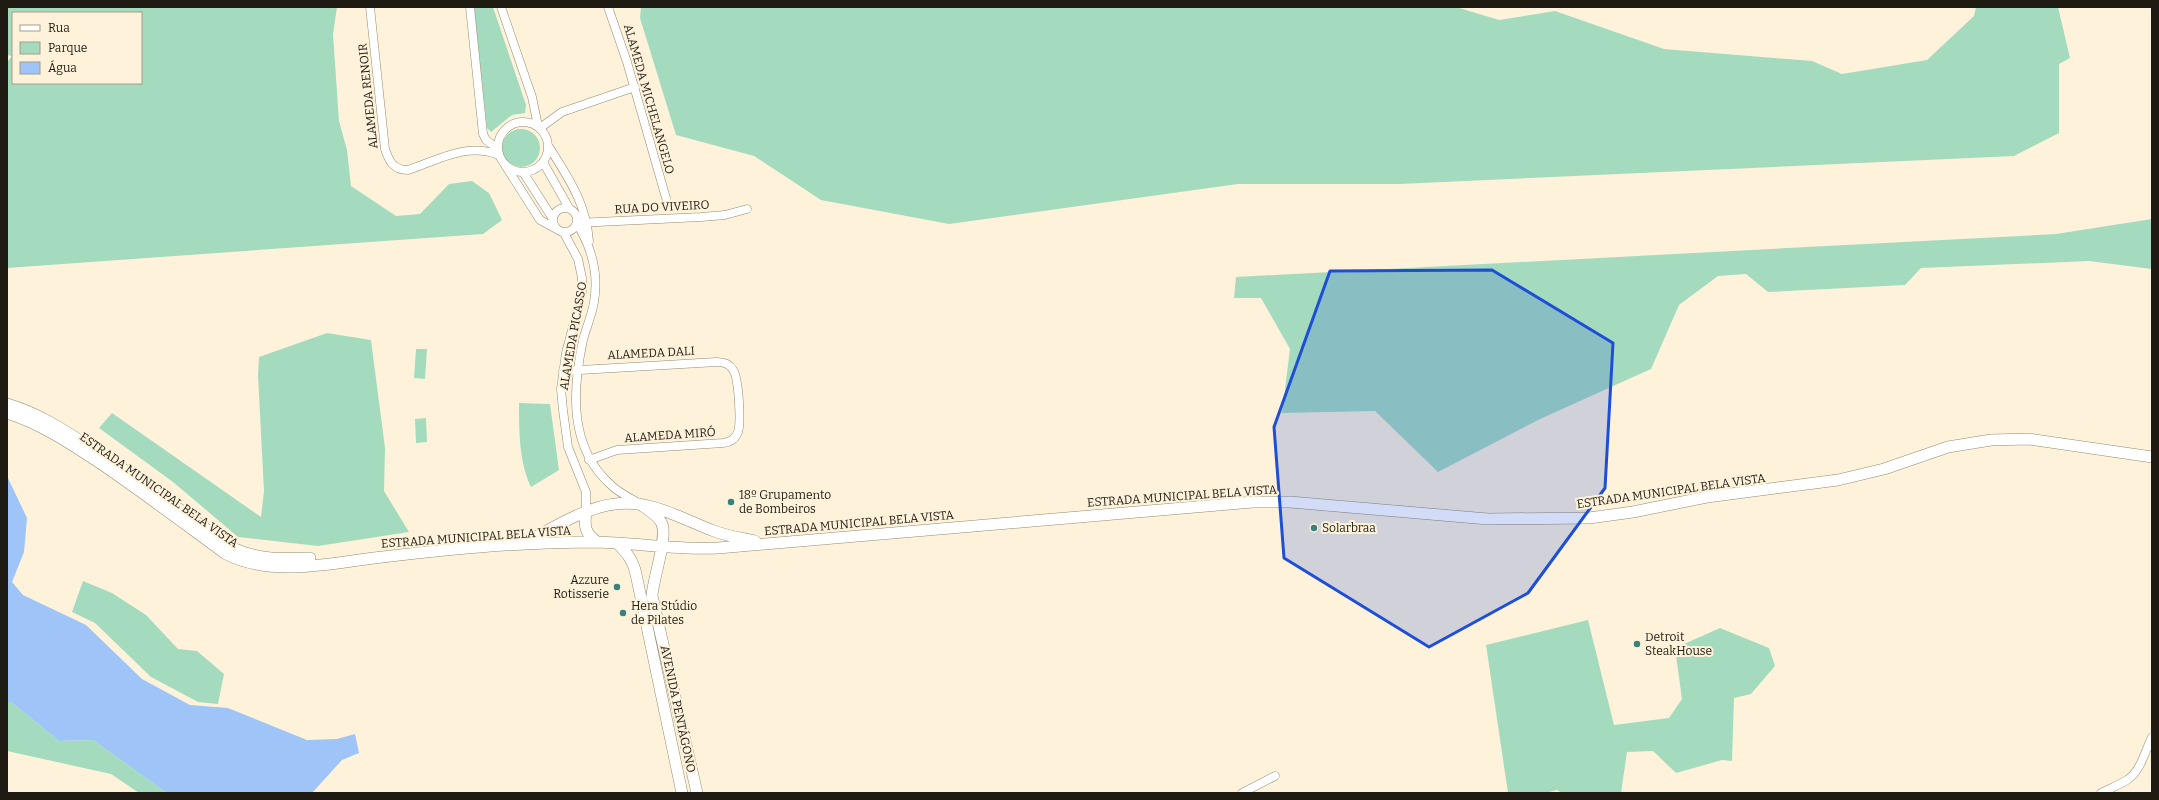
<svg xmlns="http://www.w3.org/2000/svg" width="2159" height="800" font-family="Bitter,serif">
<style>
.green{fill:#a4dbbe;fill-rule:evenodd}
.water{fill:#9fc4f8}
.lines{fill:none;stroke-linecap:round;stroke-linejoin:round}
.street-casing{stroke:#938972;stroke-width:9}
.secondary-casing{stroke:#938972;stroke-width:12}
.street{stroke:#fff;stroke-width:8}
.secondary{stroke:#fff;stroke-width:11}
.marked{fill:#1d4ed8;fill-opacity:0.2;stroke:#1d4ed8;stroke-width:3;stroke-linejoin:round}
.poi-dot{fill:#3a817b;stroke:#fef3da;stroke-width:1.5}
.labels{text-anchor:middle;dominant-baseline:central;stroke-width:4;stroke-linejoin:round;paint-order:stroke}
.street-label{font-size:12px;fill:#1f1b13;stroke:#fef3da}
.poi-label{font-size:12px;fill:#1f1b13;stroke:#fef3da;text-anchor:start}
</style>
<rect width="100%" height="100%" fill="#fef3da"/>
<path class="green" d="M7 7H337L333 34 339 121 347 150 351 186 396 216 420 214 449 184 472 181 489 193 502 220 483 234 7 268V62L12 56 7 55ZM13 13H141V83H13Z
M474 7H493L526 105 525 113 512 115 491 132 487 128Z
M641 7H1456L1499 20 1555 11 1664 49 1812 61 1842 74 1927 60 1974 16 1976 7H2058L2070 58 2059 64V133L2014 156 1400 184H1238L949 224 821 200 754 156 676 135 640 18Z
M502 148a19 19 0 1 1 38 0a19 19 0 1 1-38 0Z
M2152 219V269L2089 261 1921 268 1905 285 1768 292 1746 274 1718 276 1679 305 1651 369 1540 419 1438 472 1375 411 1282 413 1290 349 1261 298H1234L1236 277 2056 234Z
M327 333 371 340 385 448 384 491 409 532 318 546 238 537 173 482 99 428 112 413 261 517 264 491 258 375 259 357Z
M416 349H427L425 379 414 378Z
M519 403 550 404 559 470 531 487C519 462 519 431 519 403Z
M426 418 427 442 416 443 415 419Z
M83 581 112 593 146 615 178 649 197 651 224 674 218 704 198 702 151 677 95 623 72 612Z
M1588 620 1614 725 1669 718 1682 699 1675 648 1720 628 1769 648 1775 666 1751 694 1734 698 1732 761 1722 760 1676 773 1653 751 1627 752 1621 793H1562L1557 790 1545 793H1508L1486 645Z
M7 702H11L59 741 93 740 167 793H139L111 774 7 751Z"/>
<path class="water" d="M7 476 27 518 24 552 12 582 23 595 86 625 142 679 190 705 228 708 307 740 337 739 355 734 359 753 342 760 312 793H167L93 740 59 741 11 702H7Z"/>
<g class="lines">
<defs>
<path id="street" d="M370 7 385 149C389 161 393 170 408 170 439 160 466 142 499 155
M470 7 483 134 486 140 498 149
M501 7 532 97 538 126
M608 7 627 62 666 198
M498 147a25 25 0 1 1 50 0a25 25 0 1 1-50 0Z
M540 128 562 112 635 87
M549 147C569 179 586 203 589 241
M543 162 569 208
M505 165 540 220 562 232
M523 172 553 219
M553 220a12 12 0 1 1 24 0a12 12 0 1 1-24 0Z
M577 223 701 217 725 215 747 209
M577 224C592 248 599 273 594 302 592 315 586 328 583 340 572 391 569 448 611 485 619 493 630 498 639 503
M564 233 578 259 582 278V292L566 353 561 389 563 410 568 447 586 492V512
M563 371 717 362C724 362 730 364 733 370 739 378 741 423 738 432 735 440 730 442 723 443L617 450 589 460
M1242 793 1275 776
M2101 793C2109 789 2119 785 2127 780 2141 771 2145 751 2152 737"/>
<path id="secondary" d="M7 404C42 414 71 435 101 454 144 483 185 513 227 545 255 560 279 559 310 558
M7 413C42 424 73 445 103 465 145 494 185 524 226 554 272 577 326 564 374 558 424 552 475 546 525 544 549 543 573 542 597 542 638 543 678 550 718 548L1253 502H1290L1488 519 1589 518 1633 512 1707 497 1838 480 1884 469 1948 447 1991 440 2029 439 2152 457
M640 504C647 509 657 515 661 522 669 535 653 578 652 596L697 793
M586 512C584 527 585 533 597 542
M525 543C551 529 586 507 615 504 650 499 682 519 714 531 727 536 741 538 755 541
M617 543C627 553 633 560 636 574L682 793"/>
</defs>
<use href="#street" class="street-casing"/>
<use href="#secondary" class="secondary-casing"/>
<use href="#street" class="street"/>
<use href="#secondary" class="secondary"/>
</g>
<path class="marked" d="M1492 270 1613 343 1605 488 1528 593 1429 647 1284 558 1274 427 1330 271Z"/>
<g class="poi-dot">
<circle cx="731" cy="502" r="4"/>
<circle cx="1314" cy="528" r="4"/>
<circle cx="617" cy="587" r="4"/>
<circle cx="623" cy="613" r="4"/>
<circle cx="1637" cy="644" r="4"/>
</g>
<g class="labels">
<g class="street-label">
<text transform="translate(368 96) rotate(-96)">ALAMEDA RENOIR</text>
<text transform="translate(649 99) rotate(74)">ALAMEDA MICHELANGELO</text>
<text transform="translate(662 207) rotate(-3)">RUA DO VIVEIRO</text>
<text transform="translate(573 336) rotate(-80)">ALAMEDA PICASSO</text>
<text transform="translate(651 353) rotate(-3)">ALAMEDA DALI</text>
<text transform="translate(670 435) rotate(-4)">ALAMEDA MIRÓ</text>
<text transform="translate(159 490) rotate(35)">ESTRADA MUNICIPAL BELA VISTA</text>
<text transform="translate(1671 491) rotate(-8)">ESTRADA MUNICIPAL BELA VISTA</text>
<text transform="translate(1182 496) rotate(-4)">ESTRADA MUNICIPAL BELA VISTA</text>
<text transform="translate(859 523) rotate(-5)">ESTRADA MUNICIPAL BELA VISTA</text>
<text transform="translate(476 537) rotate(-4)">ESTRADA MUNICIPAL BELA VISTA</text>
<text transform="translate(678 709) rotate(78)">AVENIDA PENTÁGONO</text>
</g>
<g class="poi-label">
<text x="739" y="495">18º Grupamento<tspan x="739" dy="14">de Bombeiros</tspan></text>
<text x="1322" y="528">Solarbraa</text>
<text x="609" y="580" text-anchor="end">Azzure<tspan x="609" dy="14">Rotisserie</tspan></text>
<text x="631" y="606">Hera Stúdio<tspan x="631" dy="14">de Pilates</tspan></text>
<text x="1645" y="637">Detroit<tspan x="1645" dy="14">SteakHouse</tspan></text>
</g>
</g>
<rect width="2159" height="800" fill="none" stroke="#1f1b13" stroke-width="16"/>
<rect x="12" y="12" width="130" height="72" fill="#fef3da" stroke="#a59d8a"/>
<rect x="20" y="25" width="20" height="6" fill="#ffffff" stroke="#a59d8a"/>
<text x="48" y="32" font-size="12" fill="#1f1b13">Rua</text>
<rect x="20" y="42" width="20" height="12" fill="#a4dbbe" stroke="#a59d8a"/>
<text x="48" y="52" font-size="12" fill="#1f1b13">Parque</text>
<rect x="20" y="62" width="20" height="12" fill="#9fc4f8" stroke="#a59d8a"/>
<text x="48" y="72" font-size="12" fill="#1f1b13">Água</text>
</svg>
